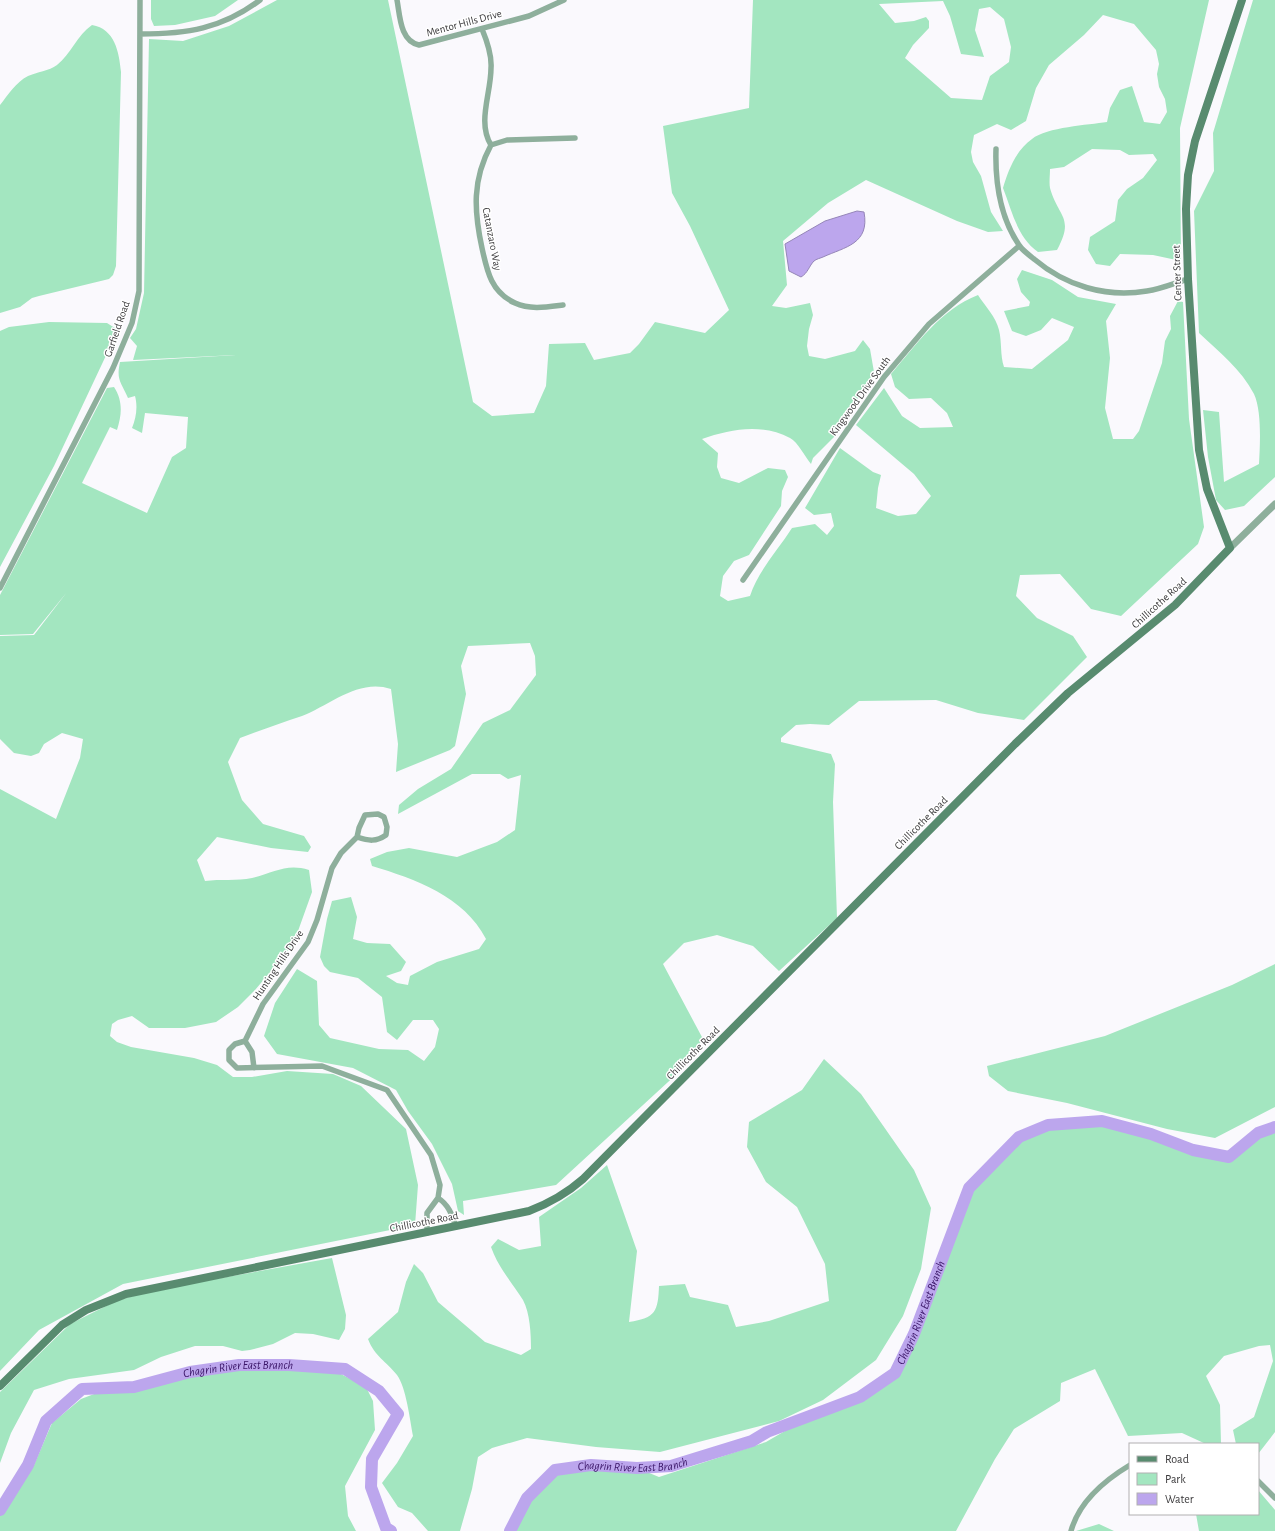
<svg xmlns="http://www.w3.org/2000/svg" width="1275" height="1531" font-family="'Alegreya Sans',sans-serif">
<style>
.green{fill:#a3e6c0;fill-rule:evenodd}
.water{fill:#bca6ed;stroke:#9586b8}
.lines{fill:none;stroke-linecap:round;stroke-linejoin:round}
.river{stroke:#bca6ed;stroke-width:12}
.minor{stroke:#8eaf9c;stroke-width:5.5}
.tertiary{stroke:#8eaf9c;stroke-width:7}
.secondary{stroke:#588b6f;stroke-width:8}
.labels{text-anchor:middle;dominant-baseline:central;stroke-width:3;stroke-linejoin:round;paint-order:stroke}
.street-label{font-size:11px;fill:#3b3a3c;stroke:#fff}
.water-label{font-size:12px;font-style:italic;fill:#3b1668;stroke:#fff}
</style>
<rect width="100%" height="100%" fill="#faf9fd"/>
<path class="green" d="M151 0H238L215 16 175 25 154 26 151 19Z
M277 0H388L473 402 492 416 534 413 546 386 549 344 585 343 594 360 630 353 639 344 655 322 705 333 729 310 690 226 672 193 663 126 749 108 753 0H1209L1180 128 1181 261 1153 255 1120 254 1110 266 1096 264 1088 250 1090 237 1115 221 1118 200 1127 189 1143 178 1157 160 1153 154 1129 155 1120 150 1092 149 1064 167 1050 169C1050 175 1049 183 1050 188 1058 217 1075 217 1057 250L1038 252C1017 237 1012 211 1003 188 1008 171 1016 150 1032 139 1047 127 1088 125 1107 122L1110 108 1120 90 1132 86 1144 122 1160 124 1167 112 1165 99 1159 87 1157 74 1159 64 1156 50 1134 24 1103 15 1084 35 1049 65 1036 88 1026 121 1011 130 997 124 974 135 971 152 973 162 981 176 991 212 1003 231 988 232 957 221 866 180 828 203 783 241 787 285 772 306 786 308 810 303 813 315 809 329 807 346 809 356 825 359 855 351 863 340 870 349 874 372 834 437 813 458 811 464C805 457 798 442 790 438 762 423 730 429 702 439L718 453 717 467 721 478 739 483 768 468 785 470 788 477 782 491 781 506 749 555 734 561 723 576 720 596 728 601 750 596C758 571 778 550 792 528L815 524 827 535 834 526 831 513 814 515 805 508 840 448 873 472 881 475 878 488 876 508 898 516 916 514 931 496 914 474 856 425 884 388 902 416 920 428 953 427 947 413 931 398 909 399 895 387 891 374C916 345 941 309 978 295 985 306 996 317 999 330 1002 342 1000 355 1004 367L1032 369 1068 340 1074 327 1052 318 1041 330 1026 336 1012 331 1004 311 1029 306 1030 302 1021 292 1017 279 1022 270 1052 280 1078 297 1116 304 1106 321 1110 358 1105 408 1113 439H1133L1139 431 1162 363 1165 341 1171 329 1170 316 1178 301 1183 302 1189 419 1204 527 1198 544 1121 616 1091 609 1060 574 1020 575 1016 596 1037 618 1073 636 1087 657 1024 720 978 713 936 700 859 701 829 725 810 724 796 725 781 738V742L831 754 835 764 833 802 837 918 779 971 753 946 717 935 684 943 663 964 703 1039 680 1071 556 1185 463 1201 464 1215 458 1211 452 1184 432 1144 408 1111 396 1090 353 1068 277 1054 264 1036 275 1003 297 969 317 981 319 1025 330 1038 379 1049 408 1050 424 1061 435 1047 439 1029 433 1020H413L397 1040 387 1032 382 997 358 978 330 972 324 966 320 957 327 919 332 901 351 897 357 917 353 939 367 943 390 944 406 962 401 971 386 976 397 983 408 985 410 976 437 962 479 949 486 939C464 896 415 879 372 866L370 859 387 852 409 848 457 857 497 842 515 830 521 775 508 779 500 774H472L398 814 399 805 418 789 451 769 483 723 510 710 536 675 535 656 530 643 468 646 461 666 466 694 455 746 450 750 396 772 398 744 391 689C359 678 330 705 302 716 281 723 261 730 240 738L228 762 242 800 263 824 304 836 311 847 308 852 271 848 217 837 197 860 205 881C220 879 237 881 252 878 274 873 286 863 309 870L312 892 293 945 255 990 238 1007 216 1022 185 1028H149L132 1016 118 1020 112 1024 110 1036 117 1042 131 1047 194 1058 217 1065 233 1077H252L287 1071 333 1074 361 1086 406 1129 418 1185 415 1225 123 1284 39 1330 0 1371V789L56 819 80 758 83 739 62 733 44 744 39 753 31 756 14 753 0 739V636L34 635 67 592 33 634 0 635V595L107 388 114 387C123 401 122 414 117 430L110 427 82 483 147 513 172 457 186 448 188 417 145 413 142 433 132 428C136 418 138 407 135 396L128 398C121 382 116 380 120 362L236 355 133 360 137 346 130 338 136 329 144 293 149 39 183 41 229 26ZM943 1 950 16 961 54 984 57 975 30 979 9 990 7 1004 19 1011 47 1009 62 990 76 982 100 951 98 905 58 913 45 929 28V21L926 17 914 21 895 23 879 4Z
M1253 0H1275V477L1244 506 1225 510 1216 500 1208 457 1203 410 1219 412 1224 482 1259 464C1260 446 1262 411 1254 394 1241 369 1219 352 1199 333L1194 211 1214 171 1213 133Z
M92 25C115 29 119 52 121 72L116 266 113 275 109 279 39 296 32 298 20 307 0 313V105C8 95 16 82 28 76 37 72 49 71 57 65 71 54 77 35 92 25Z
M49 322 107 323 118 330 54 466 0 567V331L9 327Z
M1275 964V1107L1215 1138 1167 1129 1067 1103 1008 1091 989 1076 987 1066 1105 1036 1232 985Z
M824 1059 861 1094 914 1170 931 1208 921 1269 903 1316 876 1360 823 1400 779 1421 660 1452 596 1447 527 1438 492 1448 478 1457 472 1489 460 1531H428L412 1513 398 1507 382 1483 397 1463 413 1436C410 1420 406 1387 397 1375 386 1361 375 1357 368 1339L398 1312 406 1282 414 1264 423 1273 438 1302 485 1342 521 1355 531 1349C531 1334 530 1313 523 1300 511 1281 499 1269 491 1247L498 1239 519 1250 541 1246 539 1217 581 1188 607 1165 637 1251 629 1322C656 1318 658 1311 659 1286L685 1284 690 1297 728 1305 736 1327 769 1321 829 1301 825 1264 797 1207 766 1182 747 1147 749 1122 802 1090Z
M1102 1121C1145 1132 1186 1148 1229 1157L1258 1133 1275 1127V1432L1258 1454V1444H1236L1233 1430 1254 1417 1273 1361 1270 1345 1259 1346 1224 1356 1206 1376 1220 1405 1221 1444H1206L1182 1433 1128 1436 1095 1369 1061 1383 1060 1401 1014 1429 995 1459 956 1531H510L527 1498 555 1470 591 1465 637 1468 659 1477 766 1442 809 1417 860 1397 895 1373 914 1334 969 1188 1019 1137 1048 1125Z
M332 1258 346 1315 345 1329 339 1340 313 1334 295 1333 273 1344 250 1350 242 1351 223 1346H195L161 1357 134 1370 69 1379 34 1390 11 1433 0 1463V1392L70 1324 116 1301 154 1290Z
M304 1369 337 1372 366 1387 373 1401 375 1430 345 1486 348 1516 356 1531H0V1516L34 1465 52 1423 81 1399 102 1391 168 1382 212 1371Z
M1258 1490 1275 1510V1531H1199L1196 1514H1258Z
M1099 1524 1114 1531H1076Z"/>
<path class="water" d="M857 211 864 212C870 244 845 247 823 257 821 258 816 259 814 261 809 266 808 273 801 277L789 271 785 244 825 221Z"/>
<g class="lines">
<g class="river">
<path id="s1" d="M0 1510 28 1465 46 1421 82 1389 134 1387 190 1372 239 1365H289L345 1369 379 1391 398 1414 372 1459 371 1487 386 1528 391 1531"/>
<path id="s2" d="M510 1531 527 1498 555 1470 591 1465 637 1468 671 1466 752 1441 767 1432 860 1397 895 1373 914 1334 969 1188 1019 1137 1048 1125 1102 1121 1151 1134 1193 1150 1229 1157 1258 1133 1275 1127"/>
</g>
<path class="minor" d="M397 0C400 16 400 41 419 45L529 16 564 0
M482 29C487 41 492 55 491 68 491 94 477 122 491 145
M140 34C186 34 222 29 260 0
M491 145C472 180 474 211 482 248 487 271 491 292 515 303 530 310 547 307 563 305
M491 145 507 140 575 138
M996 149C995 182 1000 217 1019 245 1022 250 1029 255 1034 259 1066 286 1106 298 1147 291 1161 289 1175 283 1188 279
M743 580 884 377 929 324 1019 246
M0 588 113 368 132 323 139 291 140 0
M357 837C369 841 376 842 386 835L387 827 384 817 378 814 365 815 359 828 357 837 341 853 332 868 317 920 308 942 263 1004 245 1041 235 1044 229 1050V1060L237 1068 322 1066 387 1090 431 1155 440 1185 438 1198 427 1213V1233
M245 1041 252 1052 254 1068
M438 1198C449 1205 452 1215 456 1227
M1258 1481 1275 1498
M1071 1531C1079 1502 1105 1480 1130 1465"/>
<path class="tertiary" d="M1230 548 1275 504"/>
<path class="secondary" d="M0 1386 62 1325 86 1310 126 1294 529 1211C550 1203 566 1194 583 1179L1015 744 1068 693 1175 605 1230 548 1207 489 1199 450 1188 279 1186 209 1188 175 1195 141 1242 0"/>
</g>
<g class="labels">
<g class="street-label">
<text transform="translate(464 23) rotate(-15)">Mentor Hills Drive</text>
<text transform="translate(492 239) rotate(79)">Catanzaro Way</text>
<text transform="translate(1177 273) rotate(-92)">Center Street</text>
<text transform="translate(117 329) rotate(-71)">Garfield Road</text>
<text transform="translate(860 396) rotate(-54)">Kingwood Drive South</text>
<text transform="translate(1159 603) rotate(-42)">Chillicothe Road</text>
<text transform="translate(921 823) rotate(-45)">Chillicothe Road</text>
<text transform="translate(278 965) rotate(-56)">Hunting Hills Drive</text>
<text transform="translate(693 1053) rotate(-45)">Chillicothe Road</text>
<text transform="translate(424 1222) rotate(-11)">Chillicothe Road</text>
</g>
<g class="water-label">
<text stroke="none"><textPath href="#s2" startOffset="503">Chagrin River East Branch</textPath></text>
<text stroke="none"><textPath href="#s1" startOffset="307">Chagrin River East Branch</textPath></text>
<text stroke="none"><textPath href="#s2" startOffset="155">Chagrin River East Branch</textPath></text>
</g>
</g>
<rect x="1129" y="1443" width="130" height="72" fill="#ffffff" stroke="#b1b0b1"/>
<rect x="1137" y="1456" width="20" height="6" fill="#588b6f" stroke="#b1b0b1"/>
<text x="1165" y="1463" font-size="12" fill="#3b3a3c">Road</text>
<rect x="1137" y="1473" width="20" height="12" fill="#a3e6c0" stroke="#b1b0b1"/>
<text x="1165" y="1483" font-size="12" fill="#3b3a3c">Park</text>
<rect x="1137" y="1493" width="20" height="12" fill="#bca6ed" stroke="#b1b0b1"/>
<text x="1165" y="1503" font-size="12" fill="#3b3a3c">Water</text>
</svg>
